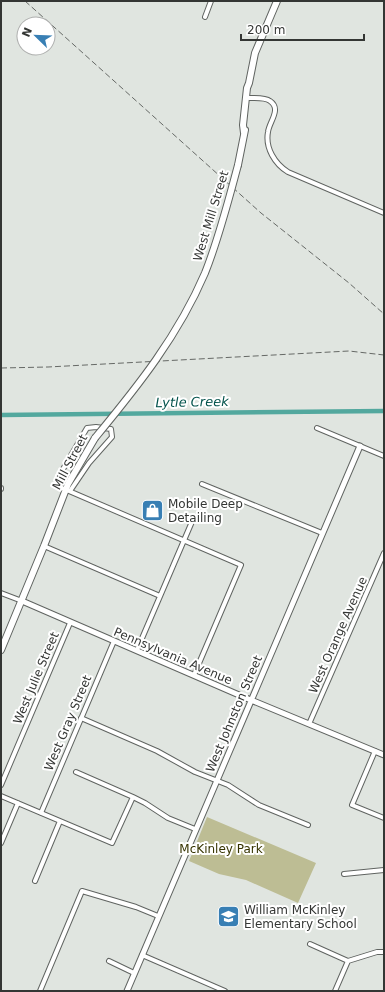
<svg xmlns="http://www.w3.org/2000/svg" width="385" height="992" font-family="'DejaVu Sans',sans-serif">
<style>
.green{fill:#bdbd94}
.lines{fill:none;stroke-linecap:round;stroke-linejoin:round}
.canal{stroke:#53a89e;stroke-width:4.5}
.minor-casing{stroke:#606461;stroke-width:6}
.tertiary-casing{stroke:#606461;stroke-width:7}
.secondary-casing{stroke:#606461;stroke-width:8}
.minor{stroke:#fff;stroke-width:4}
.tertiary{stroke:#fff;stroke-width:5}
.secondary{stroke:#fff;stroke-width:6}
.rail{stroke:#666966;stroke-width:1;stroke-dasharray:6 3;stroke-linecap:butt}
.secondary-bridge-casing{stroke:#606461;stroke-width:8;stroke-linecap:butt}
.secondary-bridge{stroke:#fff;stroke-width:6}
.labels{text-anchor:middle;dominant-baseline:central;stroke-width:4;stroke-linejoin:round;paint-order:stroke}
.street-label{font-size:12px;fill:#343634;stroke:#fff}
.poi-label{font-size:12px;fill:#343634;stroke:#fff;text-anchor:start}
.park-label{font-size:12px;fill:#363400;stroke:#fff}
.water-label{font-size:13px;font-style:italic;fill:#05544d;stroke:#fff}
</style>
<rect width="100%" height="100%" fill="#e0e5e0"/>
<path class="green" d="M207 817 316 863 298 903 246 880 219 874 189 861Z"/>
<g class="lines">
<path class="canal" d="M1 415 384 411"/>
<defs>
<path id="minor" d="M205 17 211 1
M249 98C255 98 265 97 270 101 282 109 269 122 268 132 265 148 275 164 288 172L384 213
M317 428 384 456
M202 484 322 533
M1 489V488
M70 491 89 463 112 437 111 429 96 427 87 428 59 476C57 481 58 485 62 488L241 565 194 675
M44 546 160 596
M1 593 22 601
M137 650 194 517
M81 718 157 751 195 772 228 785 259 805 308 825
M309 724 384 553
M375 751 352 805 384 818
M76 772 133 797 145 803 168 818 195 829
M1 785 70 623
M1 796 112 843 133 797
M41 813 114 641
M1 843 18 803
M344 874 384 870
M35 881 60 821
M310 944 348 961 377 952H384
M142 955 225 991
M109 961 134 973
M40 991 82 891 136 907 158 916
M335 991 348 961"/>
<path id="tertiary" d="M22 601 246 698 384 755
M127 991 360 446"/>
<path id="secondary" d="M244 133 243 125 247 88 249 83 255 53 277 1
M238 165 245 130
M1 650 44 546 68 484 95 438"/>
</defs>
<use href="#minor" class="minor-casing"/>
<use href="#tertiary" class="tertiary-casing"/>
<use href="#secondary" class="secondary-casing"/>
<use href="#minor" class="minor"/>
<use href="#tertiary" class="tertiary"/>
<use href="#secondary" class="secondary"/>
<path class="rail" d="M25 1 261 213 349 283 384 314
M1 368 48 367 349 351 384 355"/>
<defs>
<path id="secondary-bridge" d="M95 438C138 386 178 336 205 273 219 238 228 202 238 165"/>
</defs>
<use href="#secondary-bridge" class="secondary-bridge-casing"/>
<use href="#secondary-bridge" class="secondary-bridge"/>
</g>
<defs>
<symbol id="shop-square" viewBox="-11 -11 22 22"><rect x="-9" y="-9" width="18" height="18" rx="4" fill="#387fb4" stroke="#fff"/><path d="M-5-2.5h2.3a2.7 3.5 0 0 1 5.4 0H5L5.5 6h-11ZM-1.5-2.5h3a1.5 2.3 0 0 0-3 0Z" fill="#fff"/></symbol>
<symbol id="school-square" viewBox="-11 -11 22 22"><rect x="-9" y="-9" width="18" height="18" rx="4" fill="#387fb4" stroke="#fff"/><path d="M0-5L7-2L0 1L-7-2ZM-4 1L0 2.5L4 1V4Q0 6-4 4Z" fill="#fff"/></symbol>
</defs>
<g fill-rule="evenodd">
<use href="#shop-square" x="140" y="498" width="25" height="25"/>
<use href="#school-square" x="216" y="904" width="25" height="25"/>
</g>
<g class="labels">
<g class="street-label">
<text transform="translate(211 216) rotate(-73)">West Mill Street</text>
<text transform="translate(70 462) rotate(-62)">Mill Street</text>
<text transform="translate(338 635) rotate(-66)">West Orange Avenue</text>
<text transform="translate(173 656) rotate(23)">Pennsylvania Avenue</text>
<text transform="translate(36 678) rotate(-67)">West Julie Street</text>
<text transform="translate(234 714) rotate(-67)">West Johnston Street</text>
<text transform="translate(68 723) rotate(-67)">West Gray Street</text>
</g>
<g class="poi-label">
<text x="168" y="504">Mobile Deep<tspan x="168" dy="14">Detailing</tspan></text>
<text x="244" y="910">William McKinley<tspan x="244" dy="14">Elementary School</tspan></text>
</g>
<g class="park-label">
<text x="221" y="849">McKinley Park</text>
</g>
<g class="water-label">
<text transform="translate(192 402) rotate(-1)">Lytle Creek</text>
</g>
</g>
<rect width="385" height="992" fill="none" stroke="#343634" stroke-width="4"/>
<g transform="translate(36 36) rotate(293)"><circle r="19" fill="#ffffff" stroke="#aeafae"/>
<path d="M0-3L7 15L0 10L-7 15Z" fill="#387fb4"/>
<text y="-6" font-size="11" font-weight="bold" text-anchor="middle" fill="#343634">N</text>
</g>
<path d="M241 34v6h123v-6" fill="none" stroke="#343634" stroke-width="2"/>
<text x="247" y="34" font-size="12" fill="#343634" stroke="#ffffff" stroke-width="3" paint-order="stroke">200 m</text>
</svg>
